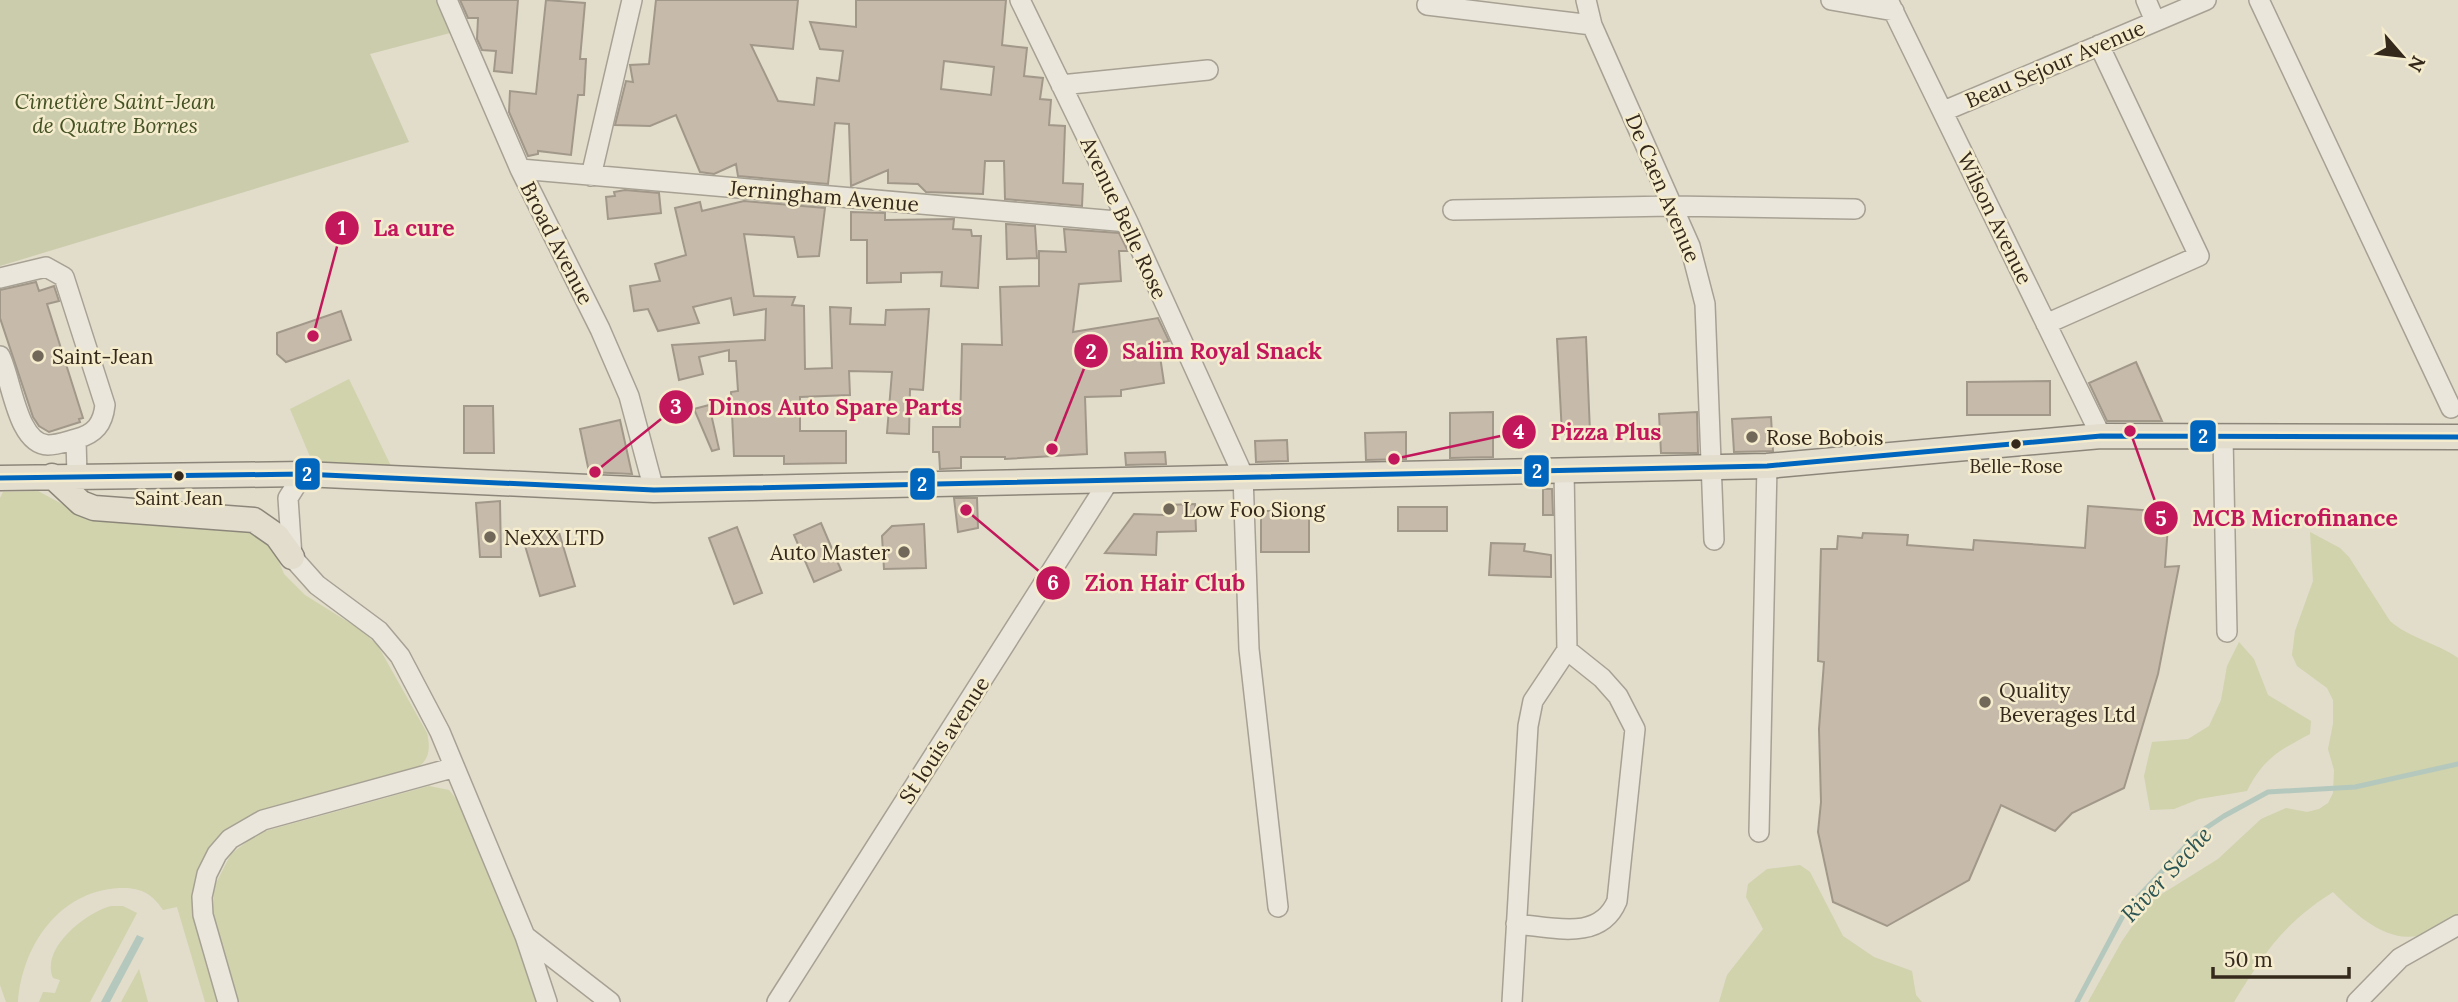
<svg xmlns="http://www.w3.org/2000/svg" width="2458" height="1002" font-family="Lora,serif">
<style>
.green{fill:#d0d3ac}
.cemetery{fill:#cbccac}
.water{fill:#b5c8bd}
.lines{fill:none;stroke-linecap:round;stroke-linejoin:round}
.stream{stroke:#b5c8bd;stroke-width:5}
.building{fill:#c6baab;stroke:#a2988a;stroke-width:2;fill-rule:evenodd}
.minor-casing{stroke:#a7a194;stroke-width:22}
.major-casing{stroke:#8c867a;stroke-width:27}
.minor{stroke:#eae6db;stroke-width:19}
.major{stroke:#e2ddcd;stroke-width:24}
.bus-1-casing{stroke:#f5ecce;stroke-width:10}
.bus-1{stroke:#0065bd;stroke-width:5}
.poi-dot{fill:#726859;stroke:#f5ecce;stroke-width:2.5}
.bus-dot{fill:#35291c;stroke:#f5ecce;stroke-width:2.5}
.labels{text-anchor:middle;dominant-baseline:central;stroke-width:5;stroke-linejoin:round;paint-order:stroke}
.bus-label{font-size:19px;fill:#35291c;stroke:#f5ecce}
.street-label{font-size:21px;fill:#35291c;stroke:#f5ecce}
.park-label{font-size:21px;font-style:italic;fill:#435123;stroke:#f5ecce}
.poi-label{font-size:21px;fill:#35291c;stroke:#f5ecce;text-anchor:start}
.water-label{font-size:23px;font-style:italic;fill:#2b5554;stroke:#f5ecce}
.leader{fill:none;stroke:#c2185b;stroke-width:2.5}
.callout-dot{fill:#c2185b;stroke:#f5ecce;stroke-width:2.5}
.mark-label{font-size:21px;text-anchor:middle;font-weight:bold;fill:#fff}
.callout-label{font-size:23px;text-anchor:middle;font-weight:bold;fill:#c2185b;stroke:#f5ecce;stroke-width:5;stroke-linejoin:round;paint-order:stroke}
.line-badge{stroke:#f5ecce;stroke-width:2.5}
.badge-label{font-size:19px;text-anchor:middle;font-weight:bold;fill:#fff}
</style>
<rect width="100%" height="100%" fill="#e2dcca"/>
<path class="green" d="M349 379 391 466 316 471 290 409Z
M38 491 86 517 247 526 270 540 284 574 305 595 361 630 378 646 427 733C431 750 429 762 413 770 378 779 343 789 309 798 233 819 188 831 197 924 199 950 211 977 218 1002H205L177 907 163 910C152 893 140 887 119 888 59 891 22 946 18 1002H6L0 985V498L3 492Z
M2310 532 2340 548 2349 557 2390 621C2409 638 2437 643 2458 658V918C2445 924 2431 933 2417 936 2385 942 2354 913 2333 892 2283 924 2265 952 2234 1002H2088L2122 941 2149 902 2218 859 2261 819 2286 808 2307 812 2319 809 2328 803 2333 793 2334 770 2328 749 2333 724V700L2327 688 2297 666 2292 655 2295 631 2313 581Z
M2239 642 2254 659 2268 695 2311 721 2310 734C2278 751 2263 759 2247 791L2199 799 2174 809 2150 810 2144 776 2152 742 2188 739 2209 726 2221 700 2227 666Z
M429 786 449 790 457 800 515 940 536 1002H239L213 913 214 887 231 854 258 833Z
M1800 865 1810 872 1843 936 1874 957 1912 971 1916 995 1922 1002H1719L1727 975 1763 929 1746 897 1748 884 1767 869Z
M111 906H123L137 913 90 1002H39L43 992 55 993 60 980 53 978C40 948 87 912 111 906Z
M139 969 148 1002H121Z"/>
<path class="cemetery" d="M0 0H440L454 32 370 54 409 142 0 266Z"/>
<path class="water" d="M137 935 144 938 110 1002H101Z"/>
<g class="lines">
<path class="stream" d="M2077 1002 2126 910 2197 834 2224 816 2268 792 2355 787 2458 764"/>
</g>
<path class="building" d="M460 0H518L512 73 494 71 496 51 482 50 477 39 478 18H468Z
M546 0 585 3 580 59H586L584 95H578L571 155 538 151V154L528 156 509 112 510 91 536 94Z
M656 0H798L793 49 751 45 778 101 814 105 817 78 839 81 843 51 820 49 810 22 856 27V0H1006L1002 45 1027 48 1024 76 1043 78 1040 99 1051 100 1049 125 1065 126 1063 183 1083 184 1082 206 1005 199 1004 161H985L983 194 926 192 918 184 888 183V170L851 186 849 124 835 123 828 184 738 176 736 164 714 174 700 172 676 115 650 126 615 125 626 81 633 82 630 65 649 64ZM944 61 994 67 991 95 941 89Z
M625 190 659 193 661 213 608 219 606 197 615 196 614 192Z
M744 201 825 208 819 256 798 257 794 237 744 234 754 296 795 297 792 305 804 306 805 369 832 368 830 307 851 308 850 324 885 325 886 310 929 309 923 390 910 389 909 434 887 433 892 372 849 371 850 395 800 397V431H846V463L784 464V456H734L731 392 738 391 736 361H729V350L699 357 703 374 679 380 672 345 765 340 766 309 734 315 731 298 693 307 699 323 658 331 648 309 634 311 630 286 660 281 655 264 686 255 675 208 700 202 702 211Z
M851 212 885 213V220L954 219 953 229 971 230 972 236H981L978 288 941 286 942 272 901 273V282L867 283V240H851Z
M1006 224 1035 226 1037 258 1007 259Z
M1064 229 1119 233 1128 251H1119L1121 281 1079 284 1073 332 1158 318 1169 341 1158 343 1164 383 1121 390V396L1085 397 1087 454 1005 459V457H961V468L940 469 939 452H933V427H960L962 344 1002 345 1000 287 1039 286V251L1066 252Z
M36 282 39 291 54 286 59 301 47 304 83 418 79 419 80 422 49 432 39 426 33 417 0 318V290Z
M341 311 351 340 286 362 277 354V333Z
M1586 337 1590 432 1562 434 1557 339Z
M2136 362 2162 421H2107L2089 383Z
M2050 381V415H1967V382Z
M709 405 719 449 712 451 694 409Z
M464 406H493L494 453H464Z
M1493 412V457L1450 458V413Z
M1697 412 1698 453H1661L1659 414Z
M1771 417 1773 451 1734 452 1732 419Z
M620 420 632 474 589 472 580 429Z
M1406 432V459L1366 460 1365 433Z
M1287 440 1288 461 1256 462 1255 441Z
M1165 452 1166 464 1126 465 1125 453Z
M1543 489H1552L1553 515H1543Z
M954 498H977L978 528 958 532Z
M500 501 501 557H480L476 503Z
M1195 504 1196 531 1157 532 1156 555 1105 553 1134 514 1165 515V505Z
M2088 506 2169 512 2165 567 2179 566 2158 674 2124 788 2072 813 2055 831 2001 805 1969 880 1887 926 1833 902 1818 832 1821 802 1819 729 1824 662 1818 661 1821 549H1837L1838 536 1862 538 1863 533 1908 535 1907 545 1973 550 1974 540 2085 548Z
M1398 507H1447V531H1398Z
M1261 511H1309V552H1261Z
M821 523 841 570 814 582 794 535Z
M924 524 926 568 884 569 882 536 892 526Z
M737 527 762 593 734 604 709 538Z
M558 529 575 586 540 596 523 539Z
M1491 543 1525 544 1524 551 1551 555V577L1489 575Z"/>
<g class="lines">
<defs>
<path id="minor" d="M447 0 520 169 600 329 629 396 654 490
M1020 0 1128 222 1243 475 1249 649 1278 907
M1586 0 1592 25 1690 246 1705 304 1714 540
M1831 0 1894 11
M1888 0 2101 436
M2146 0 2155 21
M2259 0 2451 408
M1427 5 1592 25
M1061 85 1208 70
M1944 111 2206 0
M520 169 1128 222
M591 176 632 0
M1453 210 1671 206 1855 209
M0 278 46 267 64 277 105 405C103 424 95 434 76 439L77 476
M2046 324 2199 256 2099 45
M0 356C12 380 17 444 48 445 57 445 68 441 76 439
M2223 437 2227 632
M303 474 288 498 292 557 317 585 379 631 400 656 440 732 525 936 547 1002
M1759 832 1767 466
M1516 924C1552 927 1600 942 1617 901L1635 729 1618 696 1602 678 1567 650
M525 936 610 1002
M228 1002 203 915 202 897 207 874 217 854 230 839 263 820 452 768
M777 1002 1110 479
M1512 1002 1528 726 1533 701 1567 650 1564 469
M2357 1002 2400 958 2458 925"/>
<path id="major" d="M52 476 81 503 94 508 254 520 277 536 292 557
M0 478 303 474 654 490 1767 466 2101 436 2458 437"/>
</defs>
<use href="#minor" class="minor-casing"/>
<use href="#major" class="major-casing"/>
<use href="#minor" class="minor"/>
<use href="#major" class="major"/>
<defs>
<path id="bus-1" d="M0 478 303 474 654 490 1767 466 2101 436 2458 437"/>
</defs>
<use href="#bus-1" class="bus-1-casing"/>
<use href="#bus-1" class="bus-1"/>
</g>
<g class="poi-dot">
<circle cx="38" cy="356" r="7"/>
<circle cx="1752" cy="437" r="7"/>
<circle cx="1169" cy="509" r="7"/>
<circle cx="490" cy="537" r="7"/>
<circle cx="904" cy="552" r="7"/>
<circle cx="1985" cy="702" r="7"/>
</g>
<g class="bus-dot">
<circle cx="2016" cy="444" r="6"/>
<circle cx="179" cy="476" r="6"/>
</g>
<g class="labels">
<g class="bus-label">
<text x="2016" y="466">Belle-Rose</text>
<text x="179" y="498">Saint Jean</text>
</g>
<g class="street-label">
<text transform="translate(2055 64) rotate(-23)">Beau Sejour Avenue</text>
<text transform="translate(1663 188) rotate(67)">De Caen Avenue</text>
<text transform="translate(824 196) rotate(5)">Jerningham Avenue</text>
<text transform="translate(1124 218) rotate(65)">Avenue Belle Rose</text>
<text transform="translate(1995 218) rotate(64)">Wilson Avenue</text>
<text transform="translate(557 243) rotate(63)">Broad Avenue</text>
<text transform="translate(944 740) rotate(-57)">St louis avenue</text>
</g>
<g class="park-label">
<text x="115" y="101">Cimetière Saint-Jean<tspan x="115" dy="24">de Quatre Bornes</tspan></text>
</g>
<g class="poi-label">
<text x="52" y="356">Saint-Jean</text>
<text x="1766" y="437">Rose Bobois</text>
<text x="1183" y="509">Low Foo Siong</text>
<text x="504" y="537">NeXX LTD</text>
<text x="890" y="552" text-anchor="end">Auto Master</text>
<text x="1999" y="690">Quality<tspan x="1999" dy="24">Beverages Ltd</tspan></text>
</g>
<g class="water-label">
<text transform="translate(2166 874) rotate(-47)">River Seche</text>
</g>
</g>
<path class="leader" d="M313 336L342 228M1052 449L1091 351M595 472L676 407M1394 459L1519 432M2130 431L2161 518M966 510L1053 583"/>
<g class="callout-dot">
<circle cx="313" cy="336" r="7"/>
<circle cx="1052" cy="449" r="7"/>
<circle cx="595" cy="472" r="7"/>
<circle cx="1394" cy="459" r="7"/>
<circle cx="2130" cy="431" r="7"/>
<circle cx="966" cy="510" r="7"/>
<circle cx="342" cy="228" r="18"/>
<circle cx="1091" cy="351" r="18"/>
<circle cx="676" cy="407" r="18"/>
<circle cx="1519" cy="432" r="18"/>
<circle cx="2161" cy="518" r="18"/>
<circle cx="1053" cy="583" r="18"/>
</g>
<g class="mark-label">
<text x="342" y="235">1</text>
<text x="1091" y="359">2</text>
<text x="676" y="414">3</text>
<text x="1519" y="439">4</text>
<text x="2161" y="526">5</text>
<text x="1053" y="590">6</text>
</g>
<g class="callout-label">
<text x="414" y="236">La cure</text>
<text x="1222" y="359">Salim Royal Snack</text>
<text x="835" y="415">Dinos Auto Spare Parts</text>
<text x="1606" y="440">Pizza Plus</text>
<text x="2295" y="526">MCB Microfinance</text>
<text x="1165" y="591">Zion Hair Club</text>
</g>
<g class="line-badge">
<rect x="2189" y="419" width="28" height="34" rx="7" fill="#0065bd"/>
<rect x="1523" y="454" width="27" height="34" rx="7" fill="#0065bd"/>
<rect x="294" y="457" width="27" height="34" rx="7" fill="#0065bd"/>
<rect x="909" y="467" width="27" height="34" rx="7" fill="#0065bd"/>
</g>
<g class="badge-label">
<text x="2203" y="443">2</text>
<text x="1537" y="478">2</text>
<text x="307" y="481">2</text>
<text x="922" y="491">2</text>
</g>
<g transform="translate(2402 56) rotate(118)" stroke="#f5ecce" stroke-width="5" paint-order="stroke">
<path d="M0-5L12 26L0 18L-12 26Z" fill="#35291c"/>
<text y="-10" font-size="19" font-weight="bold" text-anchor="middle" fill="#35291c">N</text>
</g>
<path d="M2213 967v10h136v-10" fill="none" stroke="#35291c" stroke-width="3.5"/>
<text x="2224" y="967" font-size="21" fill="#35291c" stroke="#f5ecce" stroke-width="5" paint-order="stroke">50 m</text>
</svg>
